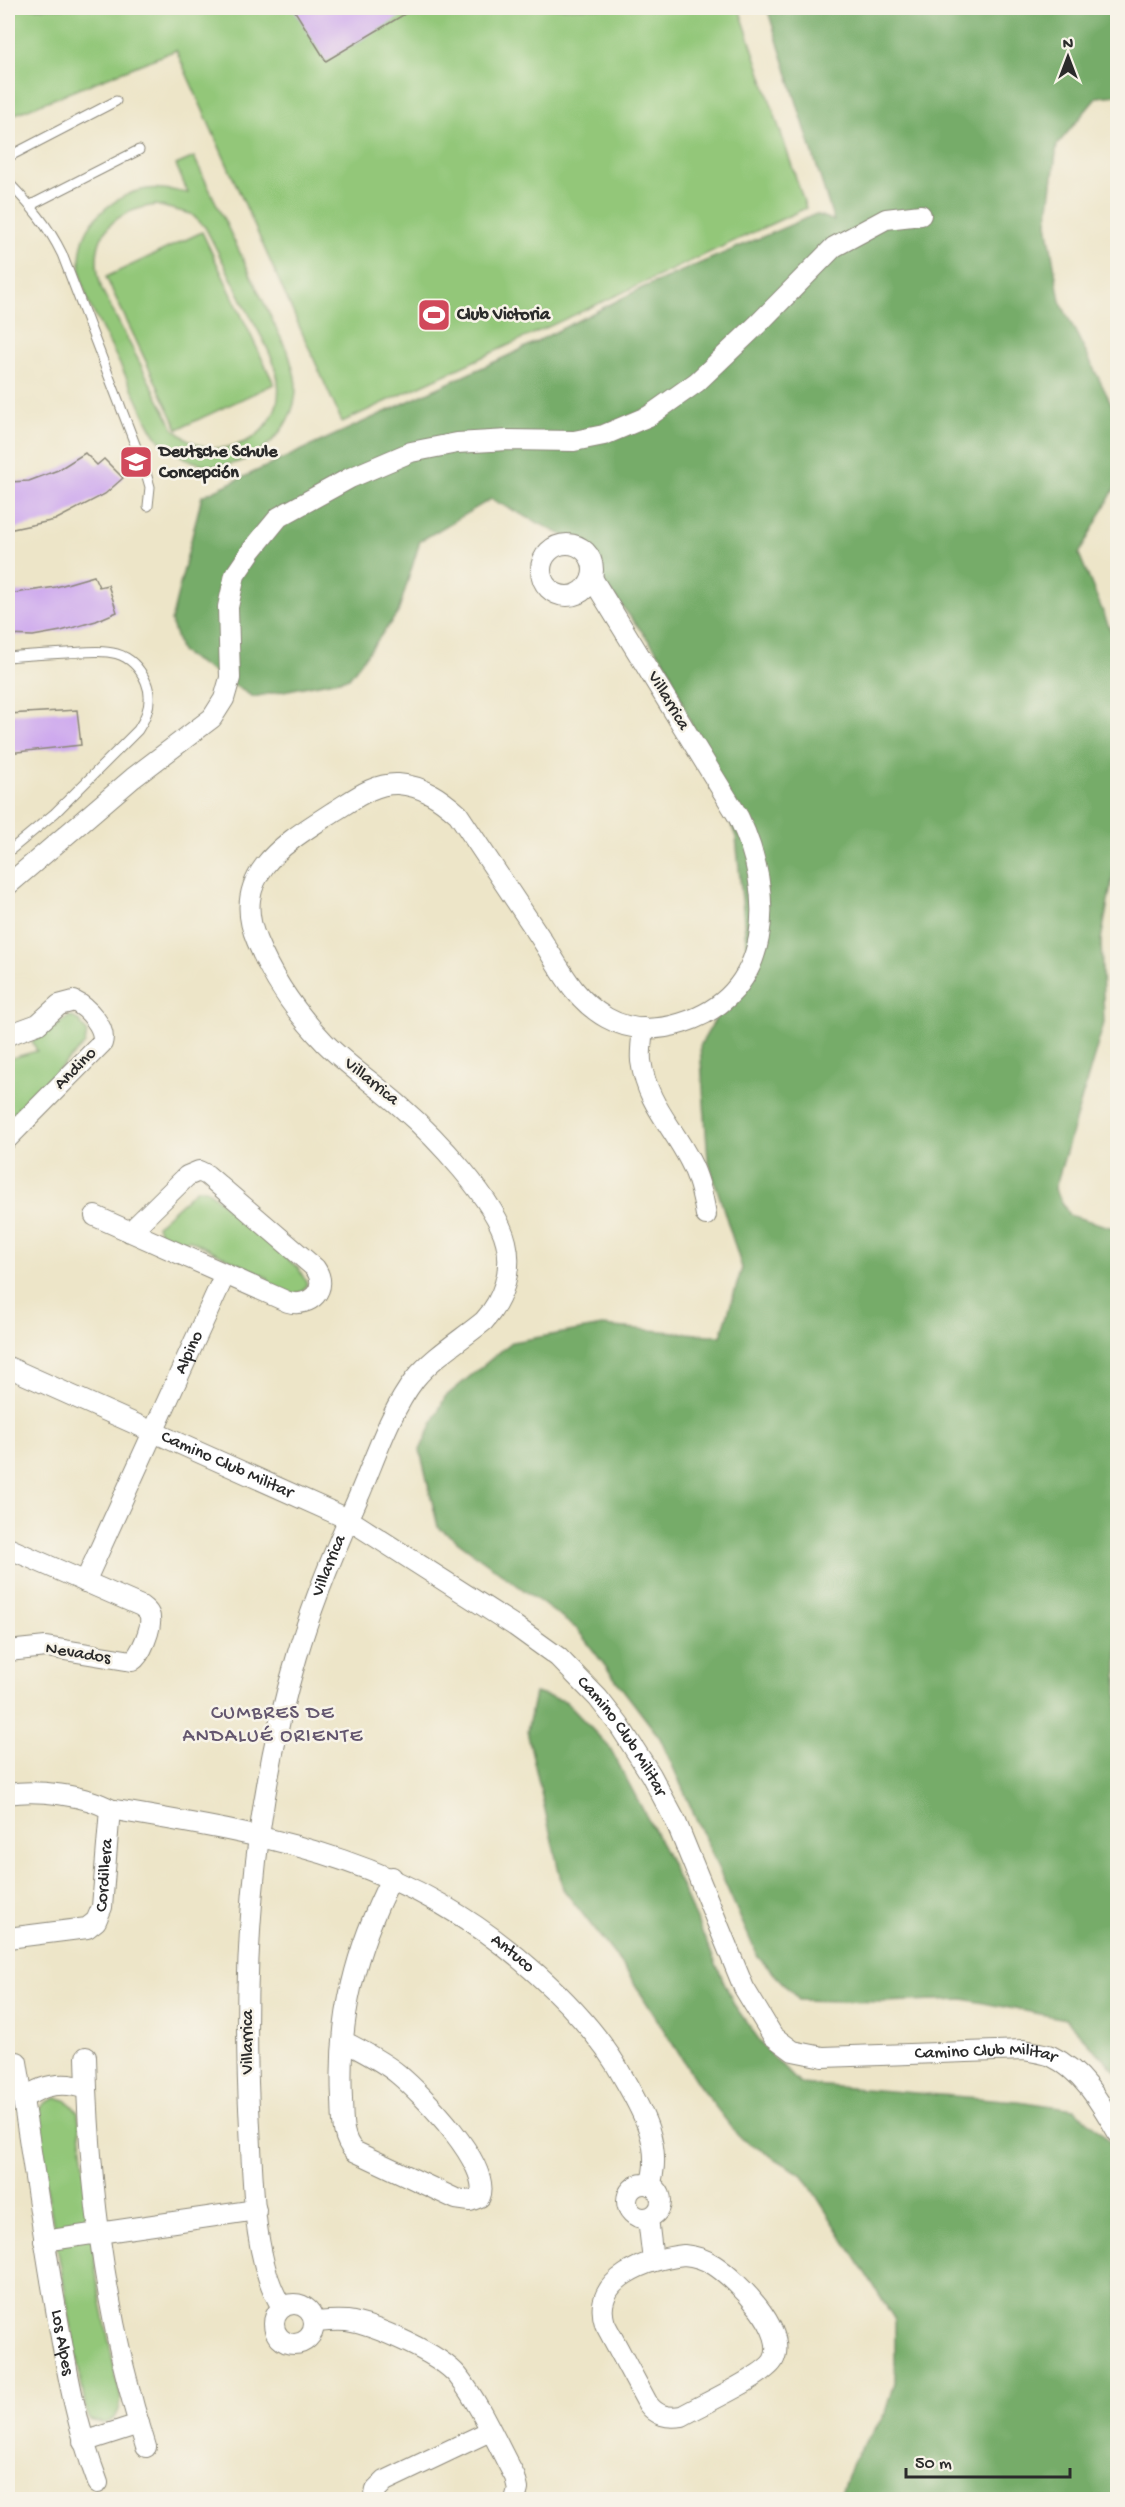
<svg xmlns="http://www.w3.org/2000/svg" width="1125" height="2507" font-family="'Gochi Hand',sans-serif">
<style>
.green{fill:#93c779;stroke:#5f7952;stroke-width:1.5;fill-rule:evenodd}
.forest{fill:#76ac69;stroke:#506c4a;stroke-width:1.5}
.building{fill:#cda8ee}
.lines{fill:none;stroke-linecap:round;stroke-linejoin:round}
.service-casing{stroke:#8c887a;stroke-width:11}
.minor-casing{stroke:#8c887a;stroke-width:22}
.service{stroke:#fff;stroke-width:9}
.minor{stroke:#fff;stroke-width:20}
.labels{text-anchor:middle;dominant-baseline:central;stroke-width:5;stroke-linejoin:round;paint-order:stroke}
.poi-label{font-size:18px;font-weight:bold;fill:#2b2b2b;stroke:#f7f3e8;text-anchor:start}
.street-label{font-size:18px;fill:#2b2b2b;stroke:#f7f3e8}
.neighbourhood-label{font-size:20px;letter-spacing:1.5px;fill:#64576f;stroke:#f7f3e8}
</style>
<rect width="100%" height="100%" fill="#f7f3e8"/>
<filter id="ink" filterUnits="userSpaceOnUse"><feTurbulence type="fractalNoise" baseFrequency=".0167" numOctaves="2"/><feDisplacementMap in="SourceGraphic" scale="12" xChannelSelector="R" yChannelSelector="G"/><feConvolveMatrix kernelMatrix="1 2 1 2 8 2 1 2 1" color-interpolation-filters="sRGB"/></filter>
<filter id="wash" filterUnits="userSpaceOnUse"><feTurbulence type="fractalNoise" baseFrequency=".008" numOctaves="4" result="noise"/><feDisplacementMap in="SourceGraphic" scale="24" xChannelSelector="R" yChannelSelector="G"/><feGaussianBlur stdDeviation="1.35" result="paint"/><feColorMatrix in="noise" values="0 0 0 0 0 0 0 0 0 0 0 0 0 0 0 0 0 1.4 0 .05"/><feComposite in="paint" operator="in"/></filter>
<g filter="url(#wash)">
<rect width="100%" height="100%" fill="#ede5c8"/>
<path class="green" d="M8 8H739L806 208 342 422 176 50 8 117Z
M194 157 289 355C292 366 296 376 296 387 297 431 247 475 202 464 189 461 176 454 165 446 151 434 143 411 135 395 120 364 105 334 89 304 76 269 74 234 106 208 117 199 132 191 147 189 161 187 175 191 188 193L176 165ZM156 205 191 214 205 227C219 254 233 281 246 308 263 341 293 381 271 418 263 432 251 441 236 445 213 453 192 445 174 429L102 290C87 242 106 212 156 205Z
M202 232 274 384 178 429 106 277Z
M70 1016 78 1020 87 1032 85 1044 8 1118V1059L37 1051 32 1041Z
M197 1189H206L299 1269 307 1284 302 1292 292 1294 268 1286V1278L188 1239 181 1247C170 1242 159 1238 157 1225Z
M56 2098C67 2098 72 2105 78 2113L98 2288 121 2400C119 2419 109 2428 90 2420L86 2410 35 2122V2114L45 2103Z"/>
<path class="forest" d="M767 8H1117V95L1097 97 1057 145 1047 223 1060 301 1118 417 1117 484 1079 554 1117 646 1118 848 1101 940 1104 1023 1055 1189 1069 1215 1117 1229V2073L1066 2019 963 1999 882 2002 799 2000 758 1957 660 1738 577 1629 438 1527 420 1450 445 1397 512 1342 602 1326 721 1336 742 1268 708 1160 700 1046 748 962 736 837 667 664 570 539 491 499 420 541 398 613 349 678 253 697 181 652 171 621 202 496 516 352 642 288 816 214 834 221Z
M535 1693 565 1701 610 1748 668 1857 735 2006 765 2048 800 2084 1017 2101 1075 2109 1110 2142 1118 2160 1117 2499H839L853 2460 886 2413 895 2382V2320L803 2175 739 2137 698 2084 624 1967 563 1889 527 1731Z"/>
<g id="blocks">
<path class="building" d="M293 8H415L326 61Z
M85 453 97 465 104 459 123 478 105 494 55 520 8 530V482L29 481 58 470Z
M94 576 99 587 108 585 117 612 96 621 61 631 33 636 8 635V594L56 587Z
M77 710 81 745 8 753V714Z"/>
</g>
</g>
<g filter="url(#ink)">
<use href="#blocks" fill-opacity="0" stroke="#8c887a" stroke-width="1.5"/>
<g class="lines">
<defs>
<path id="service" d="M8 157 116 101
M8 182C30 205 48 225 62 254L146 473 150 487 148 506
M31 205 139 150
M8 657C27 655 47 654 67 653 100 651 130 645 146 682 153 699 148 715 138 730L55 813 8 852"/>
<g id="minor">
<circle cx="567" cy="570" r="26"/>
<path d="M8 885 133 778 212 718 224 699 230 678 228 607 235 575 252 550 279 517 350 478 411 452 457 443 508 440 574 441 604 435 649 416 697 382 758 324 834 247 886 219 921 215"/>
<path d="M643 1028C642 1039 640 1051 641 1061 647 1104 672 1125 690 1161 699 1178 703 1196 706 1215"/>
<path d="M8 1035 38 1024 59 1005 74 1001C87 1007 107 1028 102 1043L8 1138"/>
<path d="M95 1216 288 1302C310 1308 330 1289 315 1268L207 1175 199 1171 187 1176 130 1232"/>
<path id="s1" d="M8 1367 348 1519 515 1626 558 1657 598 1698 619 1725 651 1775 676 1822 744 1988 773 2036 793 2051 823 2057 1024 2050C1033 2052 1043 2053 1051 2056 1083 2071 1101 2104 1118 2133"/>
<path d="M8 1548 141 1606C145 1609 149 1612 150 1617 152 1627 141 1656 132 1661L46 1647 8 1651"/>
<path id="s2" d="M85 1582 225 1274"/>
<path id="s3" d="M8 1794C36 1789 85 1795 110 1809 275 1837 408 1857 538 1975 571 2005 603 2039 624 2079 643 2112 663 2147 650 2185"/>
<path id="s4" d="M8 1938 87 1928 96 1921 102 1907 110 1809"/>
<path d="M343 2041C362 2051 381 2060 398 2074 421 2093 493 2166 480 2197L470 2201 456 2199 354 2151C341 2137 343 2118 342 2099 338 2018 355 1950 392 1877"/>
<path d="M86 2057C89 2188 106 2322 146 2447"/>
<path id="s5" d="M17 2062C31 2146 42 2231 57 2315 67 2372 77 2428 98 2483"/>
<path d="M23 2099C43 2084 63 2081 87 2089"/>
<circle cx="644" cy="2201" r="17"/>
<path d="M648 2218 653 2261"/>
<path d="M44 2241 256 2210"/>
<path d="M684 2255C695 2256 705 2259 714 2265 737 2280 790 2332 773 2361 763 2377 701 2405 682 2416 667 2418 657 2416 648 2404L605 2324C590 2278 649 2259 684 2255Z"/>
<circle cx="294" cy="2324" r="20"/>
<path id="s6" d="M282 2307C253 2263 253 2180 250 2127 241 1970 252 1807 297 1656 313 1601 335 1549 358 1498 375 1459 389 1413 415 1379 434 1356 461 1340 484 1321 503 1300 513 1270 506 1242 496 1200 433 1135 401 1107 376 1085 348 1066 325 1043 297 1014 272 978 257 941 229 875 285 843 333 812 353 800 373 783 398 784 423 786 440 798 458 814 484 853 510 892 536 931 558 963 571 998 607 1018 630 1031 657 1031 682 1023 775 994 775 893 739 818L592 578"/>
<path d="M315 2322C326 2321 336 2320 347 2321 375 2325 440 2354 458 2376 480 2404 498 2446 515 2477L518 2489 515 2500"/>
<path d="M83 2442 139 2424"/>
<path d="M374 2500 376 2490 385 2481 490 2431"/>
</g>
</defs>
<use href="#service" class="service-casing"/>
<use href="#minor" class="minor-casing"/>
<use href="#service" class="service"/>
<use href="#minor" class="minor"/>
</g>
</g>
<defs>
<symbol id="stadium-square" viewBox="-11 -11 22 22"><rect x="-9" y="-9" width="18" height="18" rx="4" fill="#d1495b" stroke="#f7f3e8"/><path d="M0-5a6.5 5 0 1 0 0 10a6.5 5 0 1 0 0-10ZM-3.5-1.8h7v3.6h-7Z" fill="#fff"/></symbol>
<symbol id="school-square" viewBox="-11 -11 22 22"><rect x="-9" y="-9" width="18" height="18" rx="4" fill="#d1495b" stroke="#f7f3e8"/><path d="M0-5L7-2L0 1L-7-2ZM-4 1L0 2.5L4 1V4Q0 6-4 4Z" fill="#fff"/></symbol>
</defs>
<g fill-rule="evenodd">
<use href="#stadium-square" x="415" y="296" width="38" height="38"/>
<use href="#school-square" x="117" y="443" width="38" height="38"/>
</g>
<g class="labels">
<g class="poi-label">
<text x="457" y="315">Club Victoria</text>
<text x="159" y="452">Deutsche Schule<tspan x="159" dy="21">Concepción</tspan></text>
</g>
<g class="street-label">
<text transform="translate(668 701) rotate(59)">Villarrica</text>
<text transform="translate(76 1069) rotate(-45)">Andino</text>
<text transform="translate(371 1082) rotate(39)">Villarrica</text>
<text stroke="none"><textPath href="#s2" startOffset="252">Alpino</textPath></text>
<text stroke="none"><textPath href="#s1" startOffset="240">Camino Club Militar</textPath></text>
<text stroke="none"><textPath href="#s6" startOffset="756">Villarrica</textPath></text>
<text transform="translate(78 1654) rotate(9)">Nevados</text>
<text stroke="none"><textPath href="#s1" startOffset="726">Camino Club Militar</textPath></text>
<text stroke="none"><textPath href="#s4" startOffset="138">Cordillera</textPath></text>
<text stroke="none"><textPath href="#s3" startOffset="538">Antuco</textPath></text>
<text transform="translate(248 2042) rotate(-90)">Villarrica</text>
<text stroke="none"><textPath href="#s1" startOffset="1282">Camino Club Militar</textPath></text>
<text stroke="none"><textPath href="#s5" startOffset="284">Los Alpes</textPath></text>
</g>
<g class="neighbourhood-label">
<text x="273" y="1714">CUMBRES DE<tspan x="273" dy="23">ANDALUÉ ORIENTE</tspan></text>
</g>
</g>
<rect width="1125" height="2507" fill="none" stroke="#f7f3e8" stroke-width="30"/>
<g transform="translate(1068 57)" stroke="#f7f3e8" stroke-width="4.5" paint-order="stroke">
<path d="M0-4.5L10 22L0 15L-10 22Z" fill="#2b2b2b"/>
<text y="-9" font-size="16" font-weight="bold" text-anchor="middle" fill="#2b2b2b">N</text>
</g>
<path d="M906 2468v9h164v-9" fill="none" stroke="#2b2b2b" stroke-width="3"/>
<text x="915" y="2468" font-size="18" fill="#2b2b2b" stroke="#f7f3e8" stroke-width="4.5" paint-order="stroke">50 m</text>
</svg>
